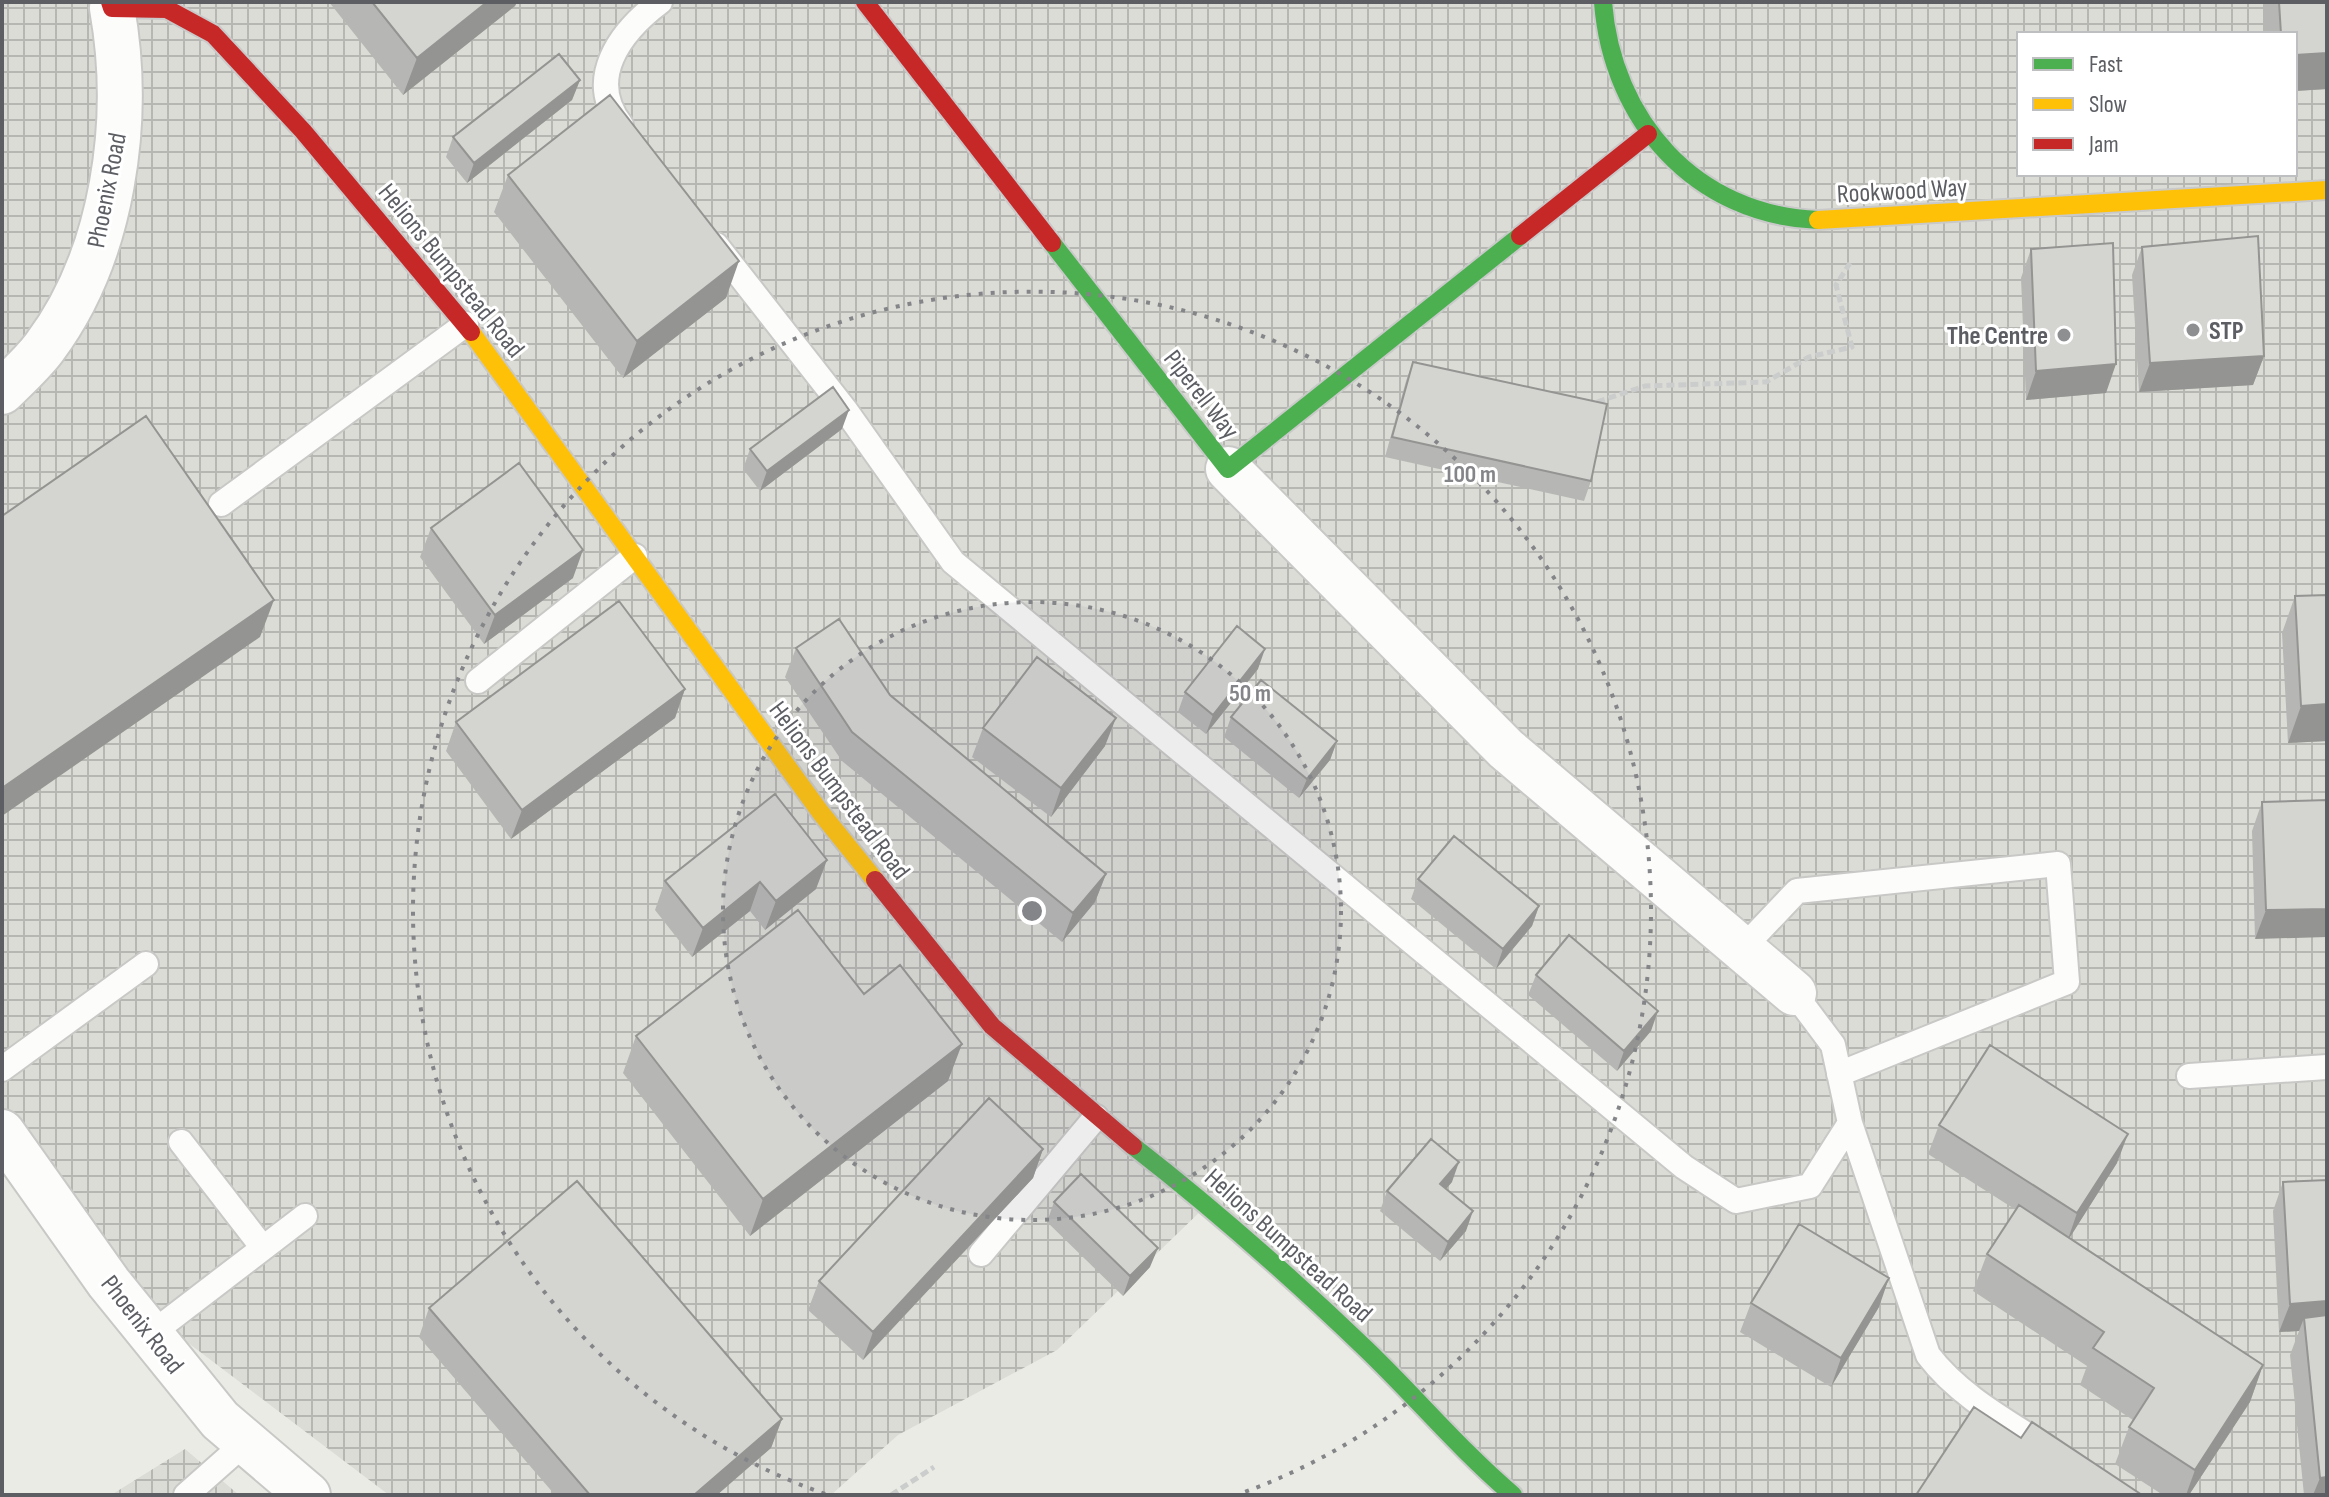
<svg xmlns="http://www.w3.org/2000/svg" width="2329" height="1497" font-family="'Sofia Sans Condensed',sans-serif">
<defs>
<pattern id="industrial-grid" width="8" height="8" patternUnits="userSpaceOnUse" patternTransform="scale(2)"><rect width="8" height="8" fill="#dcdcd7"/><path d="M0 4h8M4 0v8" fill="none" stroke="#b6b6b2"/></pattern>
</defs>
<rect width="100%" height="100%" fill="#ebebe6"/>
<path fill="url(#industrial-grid)" fill-rule="evenodd" d="M2,2H2327V1495H1513L1207,1205L1057,1350L898,1435L831,1495H389L109,1283L2,1150ZM2019,34H2295V174H2019Z
M185,1449L239,1495H111Z"/>
<g fill="none" stroke-linecap="round" stroke-linejoin="round">
<g stroke="#c8c8c6" stroke-width="28">
<path id="lane" d="M621,125C585,79 620,32 660,2
M716,245L846,411L953,562L1684,1167L1736,1201L1810,1186L1850,1123L1833,1045L1794,993
M221,504L466,324
M478,681L635,556
M1741,950L1797,891L2058,864L2067,982L1839,1074
M2,1069L146,964
M2189,1076L2327,1067
M1850,1123L1928,1355C1960,1397 2008,1422 2051,1450
M181,1142L263,1248
M981,1254L1096,1117
M151,1334L305,1216
M186,1495L246,1442"/>
</g>
<g stroke="#c8c8c6" stroke-width="48">
<path id="street" d="M2,392C16,378 32,364 44,348C114,255 132,119 112,8
M1228,469L1506,749L1794,993
M2,1132L109,1283L220,1420L308,1495"/>
</g>
<g stroke="#c9c9c9" stroke-width="22">
<path id="fast" d="M1603,2C1612,120 1695,215 1818,220
M1052,243L1228,469L1520,236
M1133,1146C1214,1209 1292,1278 1366,1349C1416,1397 1460,1450 1513,1495"/>
</g>
<g stroke="#c9c9c9" stroke-width="22">
<path id="slow" d="M1818,220L2327,190
M471,332L821,813L875,880"/>
</g>
<g stroke="#c9c9c9" stroke-width="22">
<path id="jam" d="M110,2L112,8L167,9L213,34L303,131L471,332
M865,2L1052,243
M1520,236L1648,134
M875,880L992,1026L1133,1146"/>
</g>
<path stroke="#cacdcc" stroke-width="5" stroke-dasharray="8 4" stroke-linecap="butt" d="M1597,402L1645,386L1766,382L1809,357L1852,347L1836,285L1850,263
M891,1495L934,1467"/>
<use href="#lane" stroke="#fcfcfb" stroke-width="24"/>
<use href="#street" stroke="#fcfcfb" stroke-width="44"/>
<use href="#fast" stroke="#4caf50" stroke-width="18"/>
<use href="#slow" stroke="#ffc107" stroke-width="18"/>
<use href="#jam" stroke="#c62828" stroke-width="18"/>
</g>
<path fill="#b6b6b4" d="M329,2H517L515,6L403,95Z
M2263,2H2327V89L2295,91V34H2265Z
M580,80L572,100L467,183L446,157L453,137Z
M508,175L726,298L623,378L494,212Z
M2142,247L2264,356L2253,385L2139,392L2132,275Z
M2031,249L2106,393L2026,400L2021,278Z
M1413,362L1591,481L1584,501L1385,457L1406,381Z
M842,429L760,491L743,469L750,449Z
M431,528L573,578L484,644L420,557Z
M2295,596L2327,741L2288,743L2282,633Z
M796,648L890,695L1106,874L1095,902L1062,942L842,761L785,677Z
M1258,669L1206,734L1178,712L1185,692Z
M685,689L675,718L511,839L446,751L456,722Z
M1231,717L1337,741L1330,760L1299,798L1224,737Z
M983,728L1105,746L1051,817L972,757Z
M775,794L816,889L765,930L750,911L692,957L655,910L665,881Z
M2327,800L2255,939L2252,831L2262,802Z
M1418,879L1539,906L1532,926L1496,969L1411,899Z
M1536,975L1651,1031L1617,1071L1528,995Z
M864,994L948,1081L750,1236L623,1073L636,1036Z
M1939,1125L2117,1163L2069,1238L2263,1365L2250,1402L2189,1495H2163L2115,1464L2129,1427L2133,1420L2080,1385L2087,1366L1973,1291L1987,1254L2016,1210L1928,1154Z
M1043,1149L1033,1178L863,1360L808,1310L819,1281Z
M2327,1180V1495H2304L2290,1355L2299,1331L2279,1332L2273,1211L2283,1182Z
M1452,1182L1446,1189L1466,1231L1440,1261L1380,1211L1387,1191Z
M1054,1202L1150,1267L1123,1296L1047,1222Z
M1751,1303L1879,1307L1831,1387L1740,1332Z
M429,1308L782,1419L771,1448L717,1495H555L419,1337Z"/>
<path fill="#949492" d="M487,2H517L515,6L403,95L417,58Z
M2327,53V89L2295,91V55Z
M580,80L572,100L467,183L474,163Z
M739,261L726,298L623,378L637,341Z
M2264,356L2253,385L2139,392L2150,363Z
M2116,364L2106,393L2026,400L2036,371Z
M849,410L842,429L760,491L767,471Z
M583,550L573,578L484,644L495,615Z
M274,600L260,637L2,816V788Z
M1265,649L1258,669L1206,734L1213,715Z
M685,689L675,718L511,839L522,810Z
M2327,704V741L2288,743L2301,706Z
M1116,718L1105,746L1051,817L1061,788Z
M1337,741L1330,760L1299,798L1307,779Z
M827,860L816,889L765,930L776,901Z
M1106,874L1095,902L1062,942L1073,913Z
M760,882L750,911L692,957L703,928Z
M1539,906L1532,926L1496,969L1503,949Z
M2327,909V937L2255,939L2266,910Z
M1658,1011L1651,1031L1617,1071L1624,1051Z
M962,1044L948,1081L750,1236L763,1199Z
M2128,1134L2117,1163L2067,1242L2077,1213Z
M1043,1149L1033,1178L863,1360L873,1332Z
M1459,1162L1452,1182L1433,1204L1440,1184Z
M1473,1211L1466,1231L1440,1261L1448,1242Z
M1158,1248L1150,1267L1123,1296L1130,1276Z
M1889,1278L1879,1307L1831,1387L1841,1358Z
M2327,1301V1330L2304,1318L2299,1331L2279,1332L2290,1304Z
M2263,1365L2250,1402L2189,1495H2186L2195,1470Z
M782,1419L771,1448L717,1495H694Z
M2327,1477V1495H2313L2320,1478Z"/>
<path fill="#d4d4d1" stroke="#949492" stroke-width="2" d="M372,2H487L417,58Z
M2279,2H2327V53L2295,55V34H2281Z
M559,54L580,80L474,163L453,137Z
M610,95L739,261L637,341L508,175Z
M2258,236L2264,356L2150,363L2142,247Z
M2113,243L2116,364L2036,371L2031,249Z
M1413,362L1607,404L1591,481L1392,437Z
M833,387L849,410L767,471L750,449Z
M146,416L274,600L2,788V516Z
M519,463L583,550L495,615L431,528Z
M2327,595V704L2301,706L2295,596Z
M619,601L685,689L522,810L456,722Z
M839,619L890,695L1106,874L1073,913L852,732L796,648Z
M1237,626L1265,649L1213,715L1185,692Z
M1037,657L1116,718L1061,788L983,728Z
M1261,680L1337,741L1307,779L1231,717Z
M775,794L827,860L776,901L760,882L703,928L665,881Z
M2327,800V909L2266,910L2262,802Z
M1454,836L1539,906L1503,949L1418,879Z
M798,910L864,994L900,965L962,1044L763,1199L636,1036Z
M1569,935L1658,1011L1624,1051L1536,975Z
M1990,1045L2128,1134L2077,1213L1939,1125Z
M989,1098L1043,1149L873,1332L819,1281Z
M1431,1139L1459,1162L1440,1184L1473,1211L1448,1242L1387,1191Z
M1081,1174L1158,1248L1130,1276L1054,1202Z
M2327,1180V1301L2290,1304L2283,1182Z
M577,1181L782,1419L694,1495H590L429,1308Z
M2019,1205L2263,1365L2195,1470L2129,1427L2154,1388L2093,1348L2104,1332L1987,1254Z
M1799,1224L1889,1278L1841,1358L1751,1303Z
M2327,1315V1477L2320,1478L2304,1318Z
M1974,1407L2021,1438L2032,1422L2142,1495H1916Z"/>
<circle cx="1032" cy="911" r="309" fill="#848588" fill-opacity=".12"/>
<g fill="none" stroke="#848588" stroke-width="4" stroke-dasharray="4 8">
<circle cx="1032" cy="911" r="309"/>
<path d="M825 1494A619 619 0 1 1 1239 1494"/>
</g>
<g fill="#8e8f91" stroke="#fff" stroke-width="3">
<circle cx="2193" cy="330" r="8"/>
<circle cx="2064" cy="335" r="8"/>
</g>
<g text-anchor="middle" stroke-width="6" stroke-linejoin="round" paint-order="stroke">
<g font-size="26" fill="#5c5e63" stroke="#fff">
<text transform="translate(106 190) rotate(-79)" y="9">Phoenix Road</text>
<text transform="translate(1902 190) rotate(-3)" y="9">Rookwood Way</text>
<text transform="translate(452 270) rotate(51)" y="9">Helions Bumpstead Road</text>
<text transform="translate(1202 394) rotate(52)" y="9">Piperell Way</text>
<text transform="translate(840 790) rotate(53)" y="9">Helions Bumpstead Road</text>
<text transform="translate(1289 1245) rotate(42)" y="9">Helions Bumpstead Road</text>
<text transform="translate(143 1324) rotate(52)" y="9">Phoenix Road</text>
</g>
<g font-size="26" font-weight="bold" fill="#5c5e63" stroke="#fff" text-anchor="start">
<text x="2209" y="339">STP</text>
<text x="2048" y="344" text-anchor="end">The Centre</text>
</g>
</g>
<circle cx="1032" cy="911" r="12" fill="#848588" stroke="#fff" stroke-width="4"/>
<g font-size="24" text-anchor="middle" font-weight="bold" fill="#848588" stroke="#fff" stroke-width="6" stroke-linejoin="round" paint-order="stroke">
<text x="1470" y="482">100 m</text>
<text x="1250" y="701">50 m</text>
</g>
<rect width="2329" height="1497" fill="none" stroke="#5c5e63" stroke-width="8"/>
<rect x="2017" y="32" width="280" height="144" fill="#ffffff" stroke="#bebfc1" stroke-width="2"/>
<rect x="2033" y="58" width="40" height="12" fill="#4caf50" stroke="#bebfc1" stroke-width="2"/>
<text x="2089" y="72" font-size="24" fill="#5c5e63">Fast</text>
<rect x="2033" y="98" width="40" height="12" fill="#ffc107" stroke="#bebfc1" stroke-width="2"/>
<text x="2089" y="112" font-size="24" fill="#5c5e63">Slow</text>
<rect x="2033" y="138" width="40" height="12" fill="#c62828" stroke="#bebfc1" stroke-width="2"/>
<text x="2089" y="152" font-size="24" fill="#5c5e63">Jam</text>
</svg>
